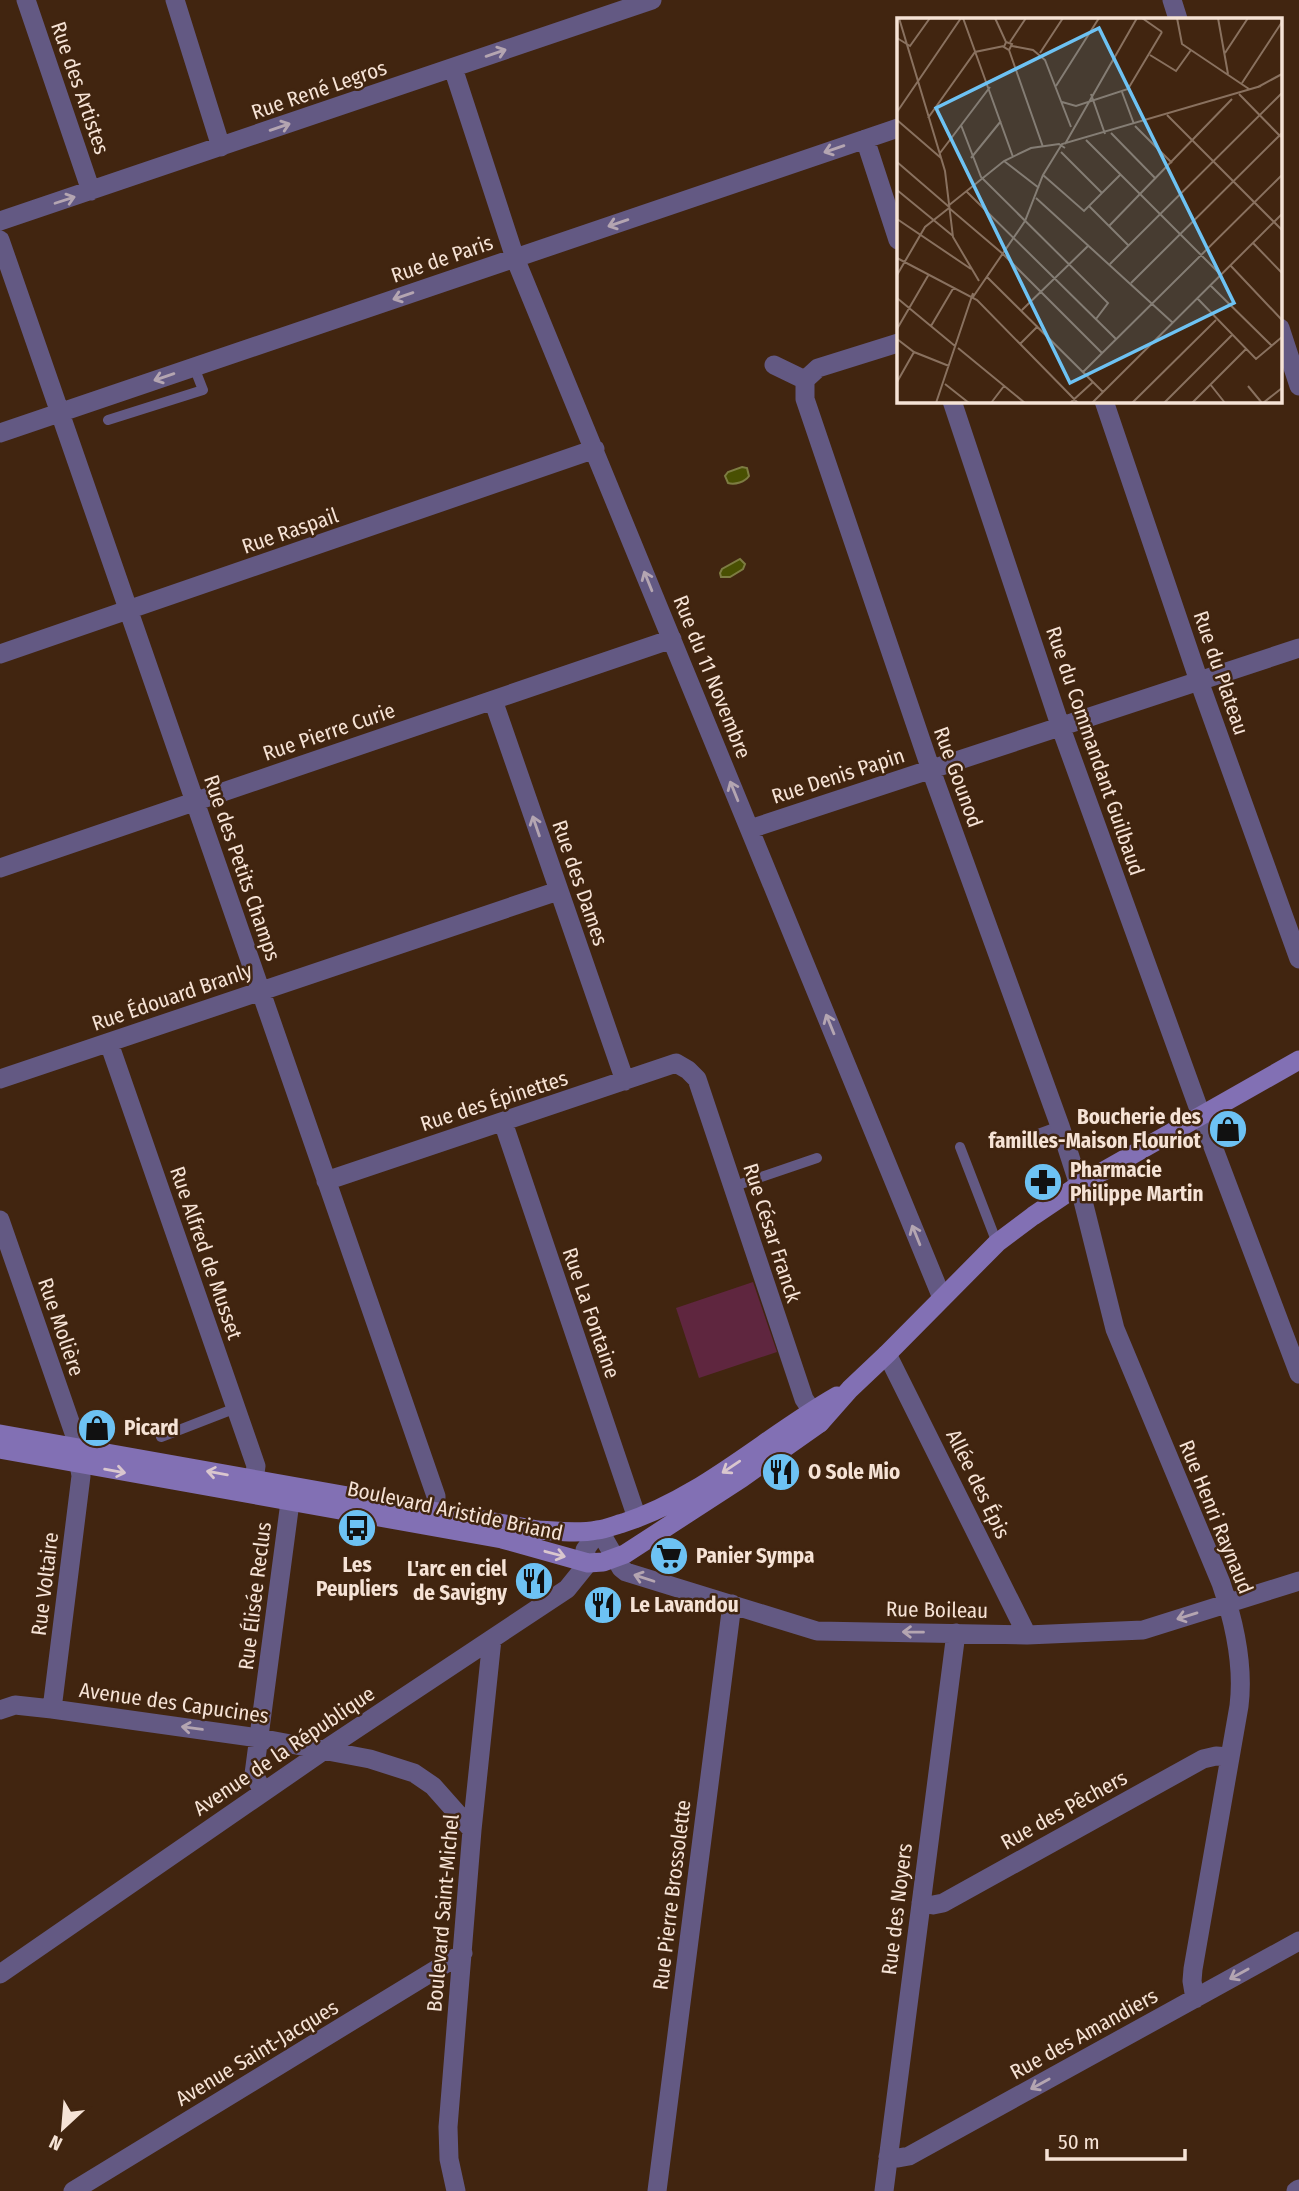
<svg xmlns="http://www.w3.org/2000/svg" width="1299" height="2191" font-family="'Fira Sans Condensed',sans-serif">
<rect width="100%" height="100%" fill="#412510"/>
<path fill="#5f263f" d="M753,1282L777,1352L699,1378L676,1308Z"/>
<path fill="#495002" stroke="#7d7c42" stroke-width="2" d="M742,467L747,468L749,476C745,482 735,485 728,483L725,476L728,472Z
M740,559L745,564L743,569L730,577H721L720,573L722,569Z"/>
<g fill="none" stroke-linecap="round" stroke-linejoin="round">
<path stroke="#635983" stroke-width="10" d="M108,420L203,390L194,367
M1008,1145L1060,1126
M960,1147L997,1243
M732,1187L817,1158
M161,1437L236,1408"/>
<path stroke="#635983" stroke-width="19" d="M26,0L91,191
M175,0L221,147
M1172,0L1178,19
M453,68L515,258L942,1298
M865,139L898,240
M0,221L652,0
M0,240L436,1496V1511
M1280,328L1299,386
M898,343L818,368L805,380V399L931,770L1060,1126L1079,1185L1115,1329L1221,1583C1234,1621 1244,1666 1239,1706L1193,1969L1192,1981L1195,1999
M774,365L805,380
M952,401L1061,728L1201,1115L1299,1374
M1104,401L1199,681L1299,959
M0,433L898,128
M0,654L595,449
M493,700L625,1081
M750,829L1299,648
M0,868L672,639
M109,1043L256,1466L254,1480
M0,1079L558,891
M503,1122L637,1518
M326,1181L676,1063L688,1070L697,1079L804,1399L820,1423
M0,1220L75,1436L77,1449
M887,1354L1027,1635
M52,1709L81,1476L79,1464
M0,1710L15,1705L52,1709L259,1738L370,1759L414,1773L433,1786L472,1830
M263,1792L254,1774L292,1487
M921,1903L933,1905L943,1903L1203,1759L1216,1756L1229,1757
M0,1974L326,1749L567,1589L588,1563L585,1550L599,1530L621,1568L626,1572L817,1631L1027,1635L1143,1630L1299,1581
M888,2157L898,2158L909,2156L1299,1941
M73,2191L463,1953
M456,2191L449,2159L448,2127L472,1830L492,1639
M657,2191L732,1604
M884,2191L956,1633
M1296,2191L1299,2189"/>
<path stroke="#8270b4" stroke-width="19" d="M0,1434L538,1530C557,1531 578,1534 597,1530C606,1529 615,1525 623,1523C703,1497 765,1437 837,1396
M0,1449L502,1539L588,1563L603,1562L625,1554L742,1478L820,1423L850,1389L887,1354L997,1243L1033,1216L1079,1185L1299,1060"/>
</g>
<defs><path id="oneway-shaft" d="M-6 0H5M1.5-3L5.5 0L1.5 3" fill="none" stroke-width="1.6" stroke-linecap="round" stroke-linejoin="round" transform="scale(1.75)"/></defs>
<g stroke="#b4a5b1">
<use href="#oneway-shaft" transform="translate(496 53) rotate(-19)"/>
<use href="#oneway-shaft" transform="translate(280 127) rotate(-19)"/>
<use href="#oneway-shaft" transform="translate(834 149) rotate(161)"/>
<use href="#oneway-shaft" transform="translate(65 200) rotate(-18)"/>
<use href="#oneway-shaft" transform="translate(618 223) rotate(161)"/>
<use href="#oneway-shaft" transform="translate(403 296) rotate(161)"/>
<use href="#oneway-shaft" transform="translate(164 377) rotate(161)"/>
<use href="#oneway-shaft" transform="translate(648 581) rotate(-112)"/>
<use href="#oneway-shaft" transform="translate(734 791) rotate(-112)"/>
<use href="#oneway-shaft" transform="translate(536 826) rotate(-109)"/>
<use href="#oneway-shaft" transform="translate(830 1024) rotate(-112)"/>
<use href="#oneway-shaft" transform="translate(916 1235) rotate(-112)"/>
<use href="#oneway-shaft" transform="translate(644 1578) rotate(-162)"/>
<use href="#oneway-shaft" transform="translate(1187 1616) rotate(163)"/>
<use href="#oneway-shaft" transform="translate(913 1632) rotate(-179)"/>
<use href="#oneway-shaft" transform="translate(192 1728) rotate(-172)"/>
<use href="#oneway-shaft" transform="translate(1239 1974) rotate(151)"/>
<use href="#oneway-shaft" transform="translate(1040 2084) rotate(151)"/>
</g>
<g stroke="#d9c6ce">
<use href="#oneway-shaft" transform="translate(731 1467) rotate(146)"/>
<use href="#oneway-shaft" transform="translate(115 1471) rotate(10)"/>
<use href="#oneway-shaft" transform="translate(217 1473) rotate(-170)"/>
<use href="#oneway-shaft" transform="translate(555 1554) rotate(15)"/>
</g>
<defs>
<g id="shop-disc" transform="scale(2.0125)"><circle r="9.5" fill="#6dc2f3" stroke="#412510"/><path d="M-5-2.5h2.3a2.7 3.5 0 0 1 5.4 0H5L5.5 6h-11ZM-1.5-2.5h3a1.5 2.3 0 0 0-3 0Z" fill="#111"/></g>
<g id="pharmacy-disc" transform="scale(2.0125)"><circle r="9.5" fill="#6dc2f3" stroke="#412510"/><path d="M-2-6h4v4h4v4h-4v4h-4v-4h-4v-4h4Z" fill="#111"/></g>
<g id="restaurant-disc" transform="scale(2.0125)"><circle r="9.5" fill="#6dc2f3" stroke="#412510"/><path d="M-5-6h1v4h1v-4h1v4h1v-4h1v5L-1.5 .5V6h-2V.5L-5-1ZM5-6V6H3V1.5H1.5Q1.5-4 5-6Z" fill="#111"/></g>
<g id="bus-disc" transform="scale(2.0125)"><circle r="9.5" fill="#6dc2f3" stroke="#412510"/><path d="M-5-6H5V4H4V6H2V4H-2V6H-4V4H-5ZM-3.5-4V0h7V-4ZM-3.5 1.2v1.5H-2V1.2ZM2 1.2v1.5H3.5V1.2Z" fill="#111"/></g>
<g id="supermarket-disc" transform="scale(2.0125)"><circle r="9.5" fill="#6dc2f3" stroke="#412510"/><path d="M-6-5.5h2.5l.6 2H6L4.5 2H-2.5L-4.4-4H-6ZM-1.5 3.2a1.3 1.3 0 1 0 .1 0ZM3 3.2a1.3 1.3 0 1 0 .1 0Z" fill="#111"/></g>
</defs>
<g fill-rule="evenodd">
<use href="#shop-disc" x="1228" y="1129"/>
<use href="#pharmacy-disc" x="1043" y="1182"/>
<use href="#shop-disc" x="97" y="1428"/>
<use href="#restaurant-disc" x="781" y="1472"/>
<use href="#bus-disc" x="357" y="1528"/>
<use href="#supermarket-disc" x="669" y="1556"/>
<use href="#restaurant-disc" x="534" y="1581"/>
<use href="#restaurant-disc" x="603" y="1605"/>
</g>
<g text-anchor="middle" stroke-width="5" stroke-linejoin="round" paint-order="stroke">
<g font-size="21" fill="#f6e3d6" stroke="#412510">
<text transform="translate(80 88) rotate(71)" y="7">Rue des Artistes</text>
<text transform="translate(319 90) rotate(-19)" y="7">Rue René Legros</text>
<text transform="translate(442 259) rotate(-19)" y="7">Rue de Paris</text>
<text transform="translate(290 531) rotate(-19)" y="7">Rue Raspail</text>
<text transform="translate(1221 673) rotate(71)" y="7">Rue du Plateau</text>
<text transform="translate(712 677) rotate(68)" y="7">Rue du 11 Novembre</text>
<text transform="translate(329 732) rotate(-19)" y="7">Rue Pierre Curie</text>
<text transform="translate(1095 751) rotate(71)" y="7">Rue du Commandant Guilbaud</text>
<text transform="translate(838 776) rotate(-18)" y="7">Rue Denis Papin</text>
<text transform="translate(958 777) rotate(70)" y="7">Rue Gounod</text>
<text transform="translate(242 868) rotate(71)" y="7">Rue des Petits Champs</text>
<text transform="translate(580 883) rotate(71)" y="7">Rue des Dames</text>
<text transform="translate(172 997) rotate(-19)" y="7">Rue Édouard Branly</text>
<text transform="translate(494 1101) rotate(-18)" y="7">Rue des Épinettes</text>
<text transform="translate(772 1233) rotate(72)" y="7">Rue César Franck</text>
<text transform="translate(206 1253) rotate(71)" y="7">Rue Alfred de Musset</text>
<text transform="translate(591 1313) rotate(71)" y="7">Rue La Fontaine</text>
<text transform="translate(61 1327) rotate(71)" y="7">Rue Molière</text>
<text transform="translate(978 1484) rotate(64)" y="7">Allée des Épis</text>
<text transform="translate(455 1511) rotate(12)" y="7">Boulevard Aristide Briand</text>
<text transform="translate(1216 1517) rotate(68)" y="7">Rue Henri Raynaud</text>
<text transform="translate(45 1584) rotate(-83)" y="7">Rue Voltaire</text>
<text transform="translate(255 1596) rotate(-83)" y="7">Rue Élisée Reclus</text>
<text transform="translate(937 1610) rotate(1)" y="7">Rue Boileau</text>
<text transform="translate(174 1703) rotate(8)" y="7">Avenue des Capucines</text>
<text transform="translate(284 1751) rotate(-34)" y="7">Avenue de la République</text>
<text transform="translate(1064 1810) rotate(-29)" y="7">Rue des Pêchers</text>
<text transform="translate(672 1895) rotate(-83)" y="7">Rue Pierre Brossolette</text>
<text transform="translate(897 1909) rotate(-83)" y="7">Rue des Noyers</text>
<text transform="translate(443 1913) rotate(-85)" y="7">Boulevard Saint-Michel</text>
<text transform="translate(1084 2034) rotate(-29)" y="7">Rue des Amandiers</text>
<text transform="translate(257 2053) rotate(-31)" y="7">Avenue Saint-Jacques</text>
</g>
<g font-size="21" font-weight="bold" fill="#f6e3d6" stroke="#412510" text-anchor="start">
<text x="1201" y="1124" text-anchor="end">Boucherie des<tspan x="1201" dy="24">familles-Maison Flouriot</tspan></text>
<text x="1070" y="1177">Pharmacie<tspan x="1070" dy="24">Philippe Martin</tspan></text>
<text x="124" y="1435">Picard</text>
<text x="808" y="1479">O Sole Mio</text>
<text x="696" y="1563">Panier Sympa</text>
<text x="357" y="1572" text-anchor="middle">Les<tspan x="357" dy="24">Peupliers</tspan></text>
<text x="507" y="1576" text-anchor="end">L'arc en ciel<tspan x="507" dy="24">de Savigny</tspan></text>
<text x="630" y="1612">Le Lavandou</text>
</g>
</g>
<g transform="translate(897 18)">
<rect width="385" height="385" fill="#412510"/>
<path fill="none" stroke="#89715f" stroke-width="2" d="M2,0L48,153L56,219L82,263M66,0L116,139M98,0L109,24L107,29L112,32L115,26L109,24M245,0L265,14M280,0L285,26L352,71M321,0L331,56M0,20L13,28L33,0M113,24L129,0M115,28L136,32L148,42L174,109M112,32L146,129M143,35L166,0M328,35L351,0M253,37L279,53L294,32M345,65L385,4M159,68L202,0M361,69L385,56M225,74L237,106M194,76L208,116M342,76L384,119M165,84L179,88L231,71L265,14M0,94L64,0M270,97L385,212M31,100L78,34L107,28M0,102L44,140M64,107L84,159L211,285L199,301M238,108L275,145M214,115L259,161M189,122L324,257M168,126L240,0M164,134L205,175M43,135L93,69M74,140L104,103M107,143L142,170M0,144L51,188L107,143L134,130L162,126L168,130M146,157L187,193L223,157M0,172L56,218M69,173L219,321M139,180L276,305M192,188L232,228M0,201L74,251M212,208L335,81M356,225L385,255M0,240L80,282L181,385M213,246L385,75M333,247L385,302M0,257L28,209L52,190L106,236L205,335M90,259L206,374M234,265L385,115M313,267L375,328M76,279L128,203L146,157L165,126L364,68M0,280L58,328M300,280L359,341L385,319M125,292L192,227M34,308L57,269M0,311L32,256M0,321L17,334L52,348M123,326L141,308M61,330L128,385M186,354L385,157M0,364L17,334M48,366L72,385M313,366L328,385M351,368L365,385M39,385L76,275M94,385L107,368M173,385L196,364M195,385L385,196M235,385L319,302M267,385L335,317M295,385L349,331M366,385L385,370"/>
<path fill="#6dc2f3" fill-opacity="0.15" stroke="#6dc2f3" stroke-width="3.5" d="M202,10L337,285L173,365L39,90Z"/>
<rect width="385" height="385" fill="none" stroke="#f6e3d6" stroke-width="3.5"/>
</g>
<g transform="translate(63 2128) rotate(206)" stroke="#412510" stroke-width="5" paint-order="stroke">
<path d="M0-5L12 26L0 18L-12 26Z" fill="#f6e3d6"/>
<text y="-10" font-size="19" font-weight="bold" text-anchor="middle" fill="#f6e3d6">N</text>
</g>
<path d="M1047 2149v10h138v-10" fill="none" stroke="#f6e3d6" stroke-width="3.5"/>
<text x="1058" y="2149" font-size="21" fill="#f6e3d6" stroke="#412510" stroke-width="5" paint-order="stroke">50 m</text>
</svg>
